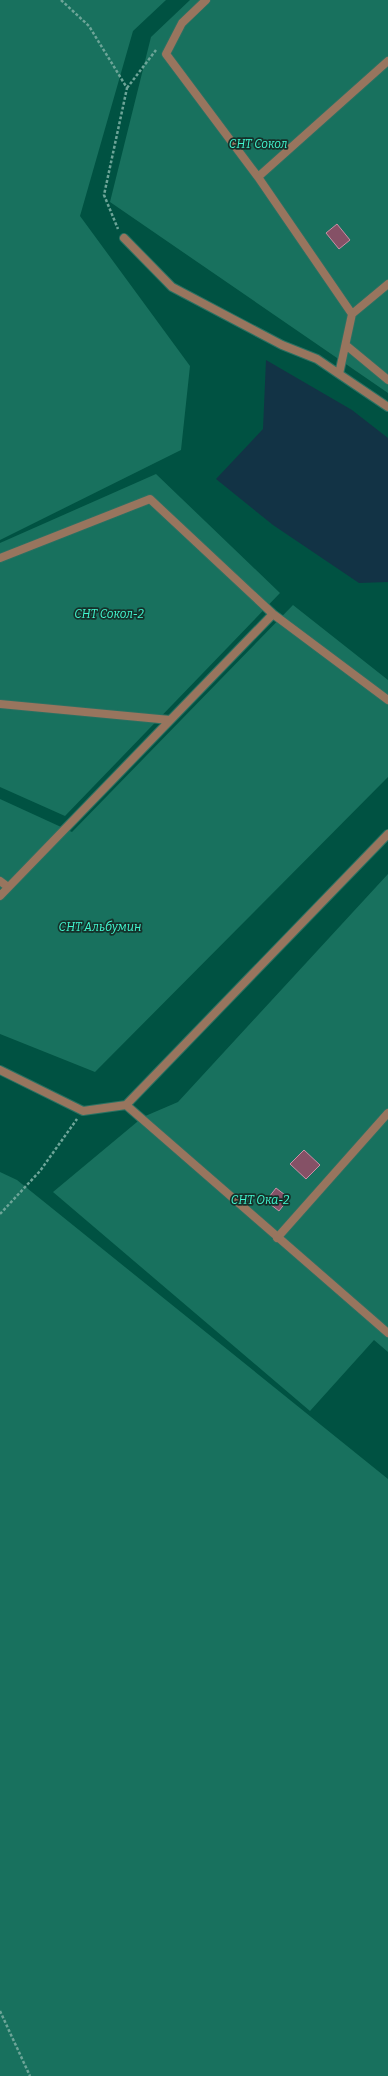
<svg xmlns="http://www.w3.org/2000/svg" width="388" height="2076" font-family="Bitter,serif">
<rect width="100%" height="100%" fill="#005242"/>
<path fill="#18715e" d="M0,0H166L133,31L80,216L190,366L181,450L0,540Z
M190,0H388V393L110,202L151,37Z
M156,474L280,593L65,816L0,787V543Z
M293,605L388,680V777L95,1072L0,1034V799L72,832Z
M388,874V1352L374,1340L310,1411L53,1192L143,1117L178,1102Z
M0,1172L17,1180L388,1479V2076H0Z"/>
<path fill="#123345" d="M266,360L352,410L388,438V582L359,583L273,525L216,479L263,429Z"/>
<path fill="#855166" stroke="#c990a6" d="M337,224L350,240L339,249L326,233Z
M304,1150L320,1165L306,1179L290,1164Z
M276,1188L289,1198L279,1211L266,1201Z"/>
<g fill="none" stroke-linecap="round" stroke-linejoin="round">
<g stroke="#297162" stroke-width="10">
<path id="lane" d="M206,0L182,23L166,54L258,177L352,314
M258,177L388,61
M124,238L172,287L282,345L317,359L339,374
M388,284L352,314L339,374L388,407
M347,346L388,380
M0,558L150,499L273,614L388,700
M0,704L170,720
M0,881L8,887
M0,896L273,614
M0,1070L83,1111L126,1105L388,834
M126,1105L388,1333
M277,1238L388,1113"/>
</g>
<path stroke="#6da598" stroke-width="2.5" stroke-dasharray="3 2" stroke-linecap="butt" d="M61,0L89,26L127,88L104,195L118,229
M127,88L156,50
M0,1214L40,1171L77,1119
M0,2011L30,2076"/>
<use href="#lane" stroke="#98755e" stroke-width="8"/>
</g>
<g text-anchor="middle" stroke-width="3.5" stroke-linejoin="round" paint-order="stroke">
<g font-size="12" font-style="italic" fill="#42f8d0" stroke="#15312a">
<text x="258" y="148">СНТ Сокол</text>
<text x="109" y="618">СНТ Сокол-2</text>
<text x="100" y="931">СНТ Альбумин</text>
<text x="260" y="1204">СНТ Ока-2</text>
</g>
</g>
</svg>
